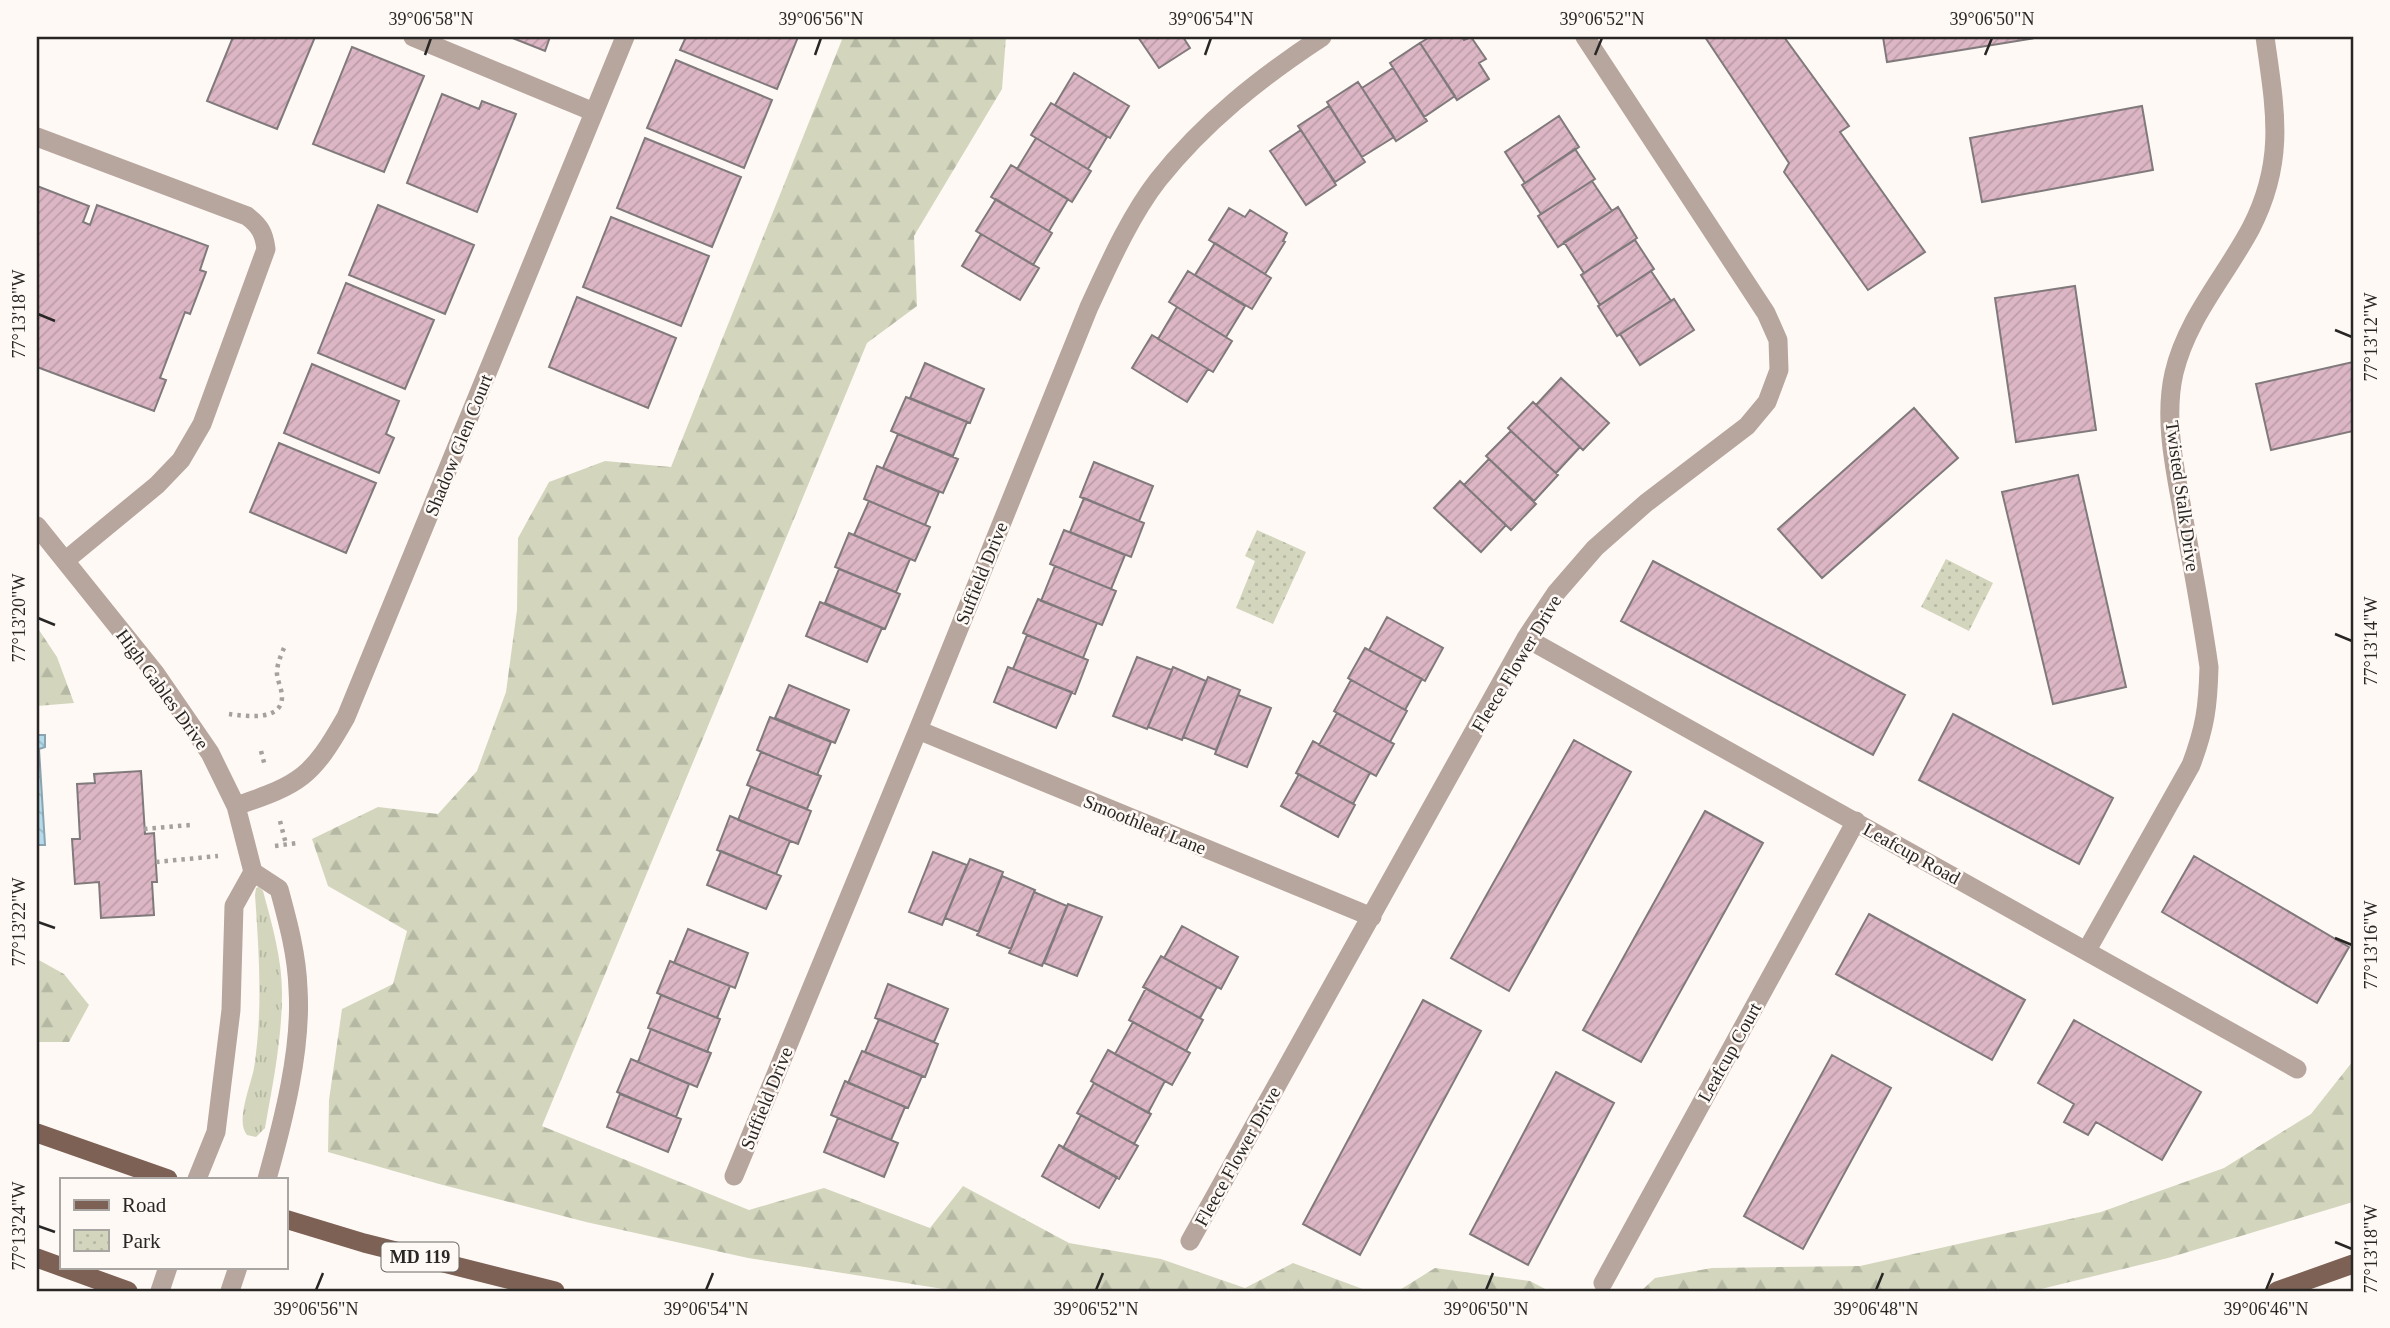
<svg xmlns="http://www.w3.org/2000/svg" width="2390" height="1328" font-family="'Times New Roman',serif">
<defs>
<pattern id="grass-tufts" width="24" height="20" patternUnits="userSpaceOnUse" patternTransform="scale(1.75)"><rect width="24" height="20" fill="#d3d6bd"/><path d="M3 7l-1-3M5 7V3M7 7l1-3M15 17l-1-3M17 17v-4M19 17l1-3" fill="none" stroke="#b5b8a2"/></pattern>
<pattern id="forest-firs" width="22" height="20" patternUnits="userSpaceOnUse" patternTransform="scale(1.75)"><rect width="22" height="20" fill="#d3d6bd"/><path d="M5 1l3.5 6h-7zM16 11l3.5 6h-7z" fill="#b5b8a2"/></pattern>
<pattern id="park-dots" width="8" height="8" patternUnits="userSpaceOnUse" patternTransform="scale(1.75)"><rect width="8" height="8" fill="#d3d6bd"/><path d="M2 2h.1M6 6h.1" fill="none" stroke="#b5b8a2" stroke-width="1.8" stroke-linecap="round"/></pattern>
<pattern id="water-waves" width="16" height="10" patternUnits="userSpaceOnUse" patternTransform="scale(1.75)"><rect width="16" height="10" fill="#b4dbec"/><path d="M0 5q4-4 8 0t8 0" fill="none" stroke="#9bbcca"/></pattern>
<pattern id="building-hatch" width="6" height="6" patternUnits="userSpaceOnUse" patternTransform="scale(1.75)"><rect width="6" height="6" fill="#dcb6c4"/><path d="M-1 1l2-2M0 6l6-6M5 7l2-2" fill="none" stroke="#bd9ca8"/></pattern>
</defs>
<rect width="100%" height="100%" fill="#fff9f5"/>
<path fill="url(#grass-tufts)" d="M259,887L263,891C272,924 282,959 282,993C282,1039 273,1083 265,1128L256,1137L247,1135C235,1122 251,1085 254,1068C263,1011 259,952 255,895L256,888Z"/>
<path fill="url(#forest-firs)" d="M843,37H1006L1002,89L914,236L917,306L867,343L542,1126L749,1210L824,1188L930,1228L963,1186L1069,1243L1161,1259L1245,1288L1293,1263L1368,1291H956L748,1258L586,1222L439,1184L328,1152L329,1100L342,1009L393,984L407,931L328,886L312,839L378,807L438,814L477,771L506,692L517,610L518,538L549,482L605,461L671,467Z
M37,627L57,657L74,703L37,706Z
M37,959L64,974L89,1005L69,1042H37Z
M2353,1061V1202L2168,1258L2033,1291H1641L1655,1278L1712,1268L1860,1266L2101,1212L2224,1168L2311,1114Z
M1435,1268L1530,1281L1549,1291H1398Z"/>
<path fill="url(#park-dots)" d="M1257,530L1306,552L1273,624L1236,608L1255,561L1245,556Z
M1946,559L1993,583L1969,631L1921,607Z"/>
<path fill="url(#water-waves)" stroke="#8aa5b0" stroke-width="2" d="M37,735H45V747L39,749L45,845H37Z"/>
<path fill="url(#building-hatch)" stroke="#817a7d" stroke-width="2" d="M233,37H315L277,129L207,101Z
M510,37H550L545,51Z
M686,37H798L777,89L680,50Z
M1138,37H1183L1190,48L1159,68Z
M1430,37H1462L1464,40L1471,37L1486,59L1479,63L1489,79L1457,100L1420,43Z
M1705,37H1784L1849,126L1840,132L1925,252L1868,290L1784,172L1789,163Z
M1883,37H2035V38L1887,62Z
M1420,43L1455,96L1424,117L1390,63Z
M352,47L424,76L384,172L313,144Z
M676,60L772,100L744,168L647,128Z
M1393,68L1427,121L1396,141L1362,88Z
M1074,73L1129,106L1110,138L1055,105Z
M1358,82L1394,137L1362,157L1327,102Z
M442,94L479,109L482,101L516,114L477,212L407,183Z
M1051,103L1107,137L1088,169L1031,135Z
M1329,106L1365,162L1335,182L1298,126Z
M2142,106L2153,170L1982,202L1970,138Z
M1559,116L1579,147L1525,183L1505,152Z
M1301,130L1336,185L1306,205L1270,151Z
M645,138L741,177L712,247L617,208Z
M1036,138L1091,171L1072,202L1017,169Z
M1575,149L1595,179L1541,214L1522,185Z
M1011,165L1068,199L1049,231L991,197Z
M1592,181L1612,211L1558,247L1538,216Z
M37,186L89,206L83,222L90,225L97,205L208,246L200,270L206,272L190,314L185,312L160,378L166,380L154,411L37,367Z
M996,199L1052,233L1033,265L976,231Z
M378,205L474,245L445,314L349,275Z
M1618,207L1637,238L1584,273L1564,242Z
M1229,208L1245,217L1250,210L1287,233L1283,241L1285,242L1265,274L1209,240Z
M611,217L709,256L681,326L583,287Z
M981,234L1039,268L1020,300L962,266Z
M1635,240L1654,269L1600,305L1581,275Z
M1215,243L1271,278L1252,309L1195,275Z
M1188,271L1245,306L1226,337L1169,302Z
M1651,271L1671,301L1617,336L1598,306Z
M346,283L434,320L405,389L318,353Z
M2075,286L2096,430L2016,442L1995,298Z
M577,297L676,338L648,408L549,367Z
M1674,299L1694,330L1640,365L1620,334Z
M1177,307L1232,341L1213,372L1158,339Z
M1152,335L1208,369L1187,402L1132,368Z
M2353,362V431L2271,450L2256,384Z
M925,363L984,389L970,423L910,398Z
M312,364L399,401L386,434L394,438L379,473L284,433Z
M1561,378L1609,423L1583,450L1536,405Z
M906,397L967,422L953,456L891,431Z
M1533,402L1580,447L1556,473L1508,428Z
M1914,408L1958,458L1822,578L1778,529Z
M1511,431L1558,475L1534,501L1486,456Z
M898,434L958,459L943,493L883,468Z
M279,443L376,483L346,553L250,512Z
M1489,459L1536,504L1511,530L1464,485Z
M1094,462L1153,486L1139,521L1080,497Z
M877,466L939,492L925,525L864,499Z
M2078,475L2126,687L2053,704L2002,492Z
M1460,481L1506,525L1481,552L1434,508Z
M1084,498L1144,523L1131,557L1070,532Z
M869,501L930,527L915,561L854,535Z
M1064,530L1125,555L1111,589L1050,564Z
M849,533L910,559L896,592L835,567Z
M1653,561L1905,695L1873,755L1621,621Z
M1055,566L1116,591L1102,625L1041,601Z
M839,569L900,594L885,629L825,603Z
M1038,599L1097,623L1083,658L1023,633Z
M820,602L882,628L867,662L806,636Z
M1387,617L1443,648L1425,681L1369,650Z
M1027,635L1088,660L1075,694L1013,669Z
M1365,648L1422,679L1405,710L1348,678Z
M1137,657L1172,670L1147,729L1113,716Z
M1008,667L1072,692L1056,728L994,702Z
M1173,667L1206,681L1182,740L1148,727Z
M1208,677L1240,690L1216,750L1183,737Z
M1351,680L1407,711L1390,742L1334,711Z
M789,685L849,710L835,743L775,718Z
M1238,695L1271,708L1247,767L1215,754Z
M1337,713L1394,744L1376,776L1319,745Z
M1953,714L2113,798L2079,864L1919,780Z
M770,717L831,742L817,775L757,750Z
M1574,740L1631,772L1509,991L1451,958Z
M1313,741L1370,773L1353,804L1296,773Z
M761,752L821,776L807,809L747,785Z
M141,771L145,834L154,833L157,882H152L154,915L101,918L99,882L75,884L72,839H80L77,784L95,783L94,774Z
M1299,774L1355,805L1338,837L1281,806Z
M751,787L811,811L798,844L738,820Z
M1705,811L1763,843L1641,1062L1583,1030Z
M730,816L790,841L776,874L717,850Z
M721,851L781,876L766,909L707,885Z
M933,852L967,865L942,925L909,912Z
M2194,856L2349,947L2317,1003L2162,912Z
M970,859L1003,872L979,932L945,918Z
M1002,876L1035,890L1011,949L977,935Z
M1034,892L1067,906L1042,966L1009,953Z
M1068,904L1102,917L1077,976L1044,963Z
M1869,914L2025,1000L1992,1060L1836,974Z
M1182,926L1238,957L1221,989L1164,958Z
M688,929L748,953L735,988L674,963Z
M1161,956L1217,987L1200,1018L1143,987Z
M670,961L730,986L717,1018L657,993Z
M888,984L948,1009L934,1042L875,1018Z
M1146,988L1203,1020L1186,1051L1129,1020Z
M661,995L720,1019L707,1052L648,1028Z
M1423,1000L1481,1031L1360,1255L1303,1224Z
M879,1019L938,1044L925,1077L865,1052Z
M2074,1020L2201,1092L2162,1160L2096,1122L2088,1135L2064,1122L2074,1104L2038,1083Z
M1133,1022L1190,1053L1172,1085L1115,1054Z
M651,1029L711,1053L697,1087L638,1062Z
M1108,1050L1165,1081L1148,1113L1091,1081Z
M862,1051L922,1076L908,1108L848,1083Z
M1832,1055L1891,1088L1803,1249L1744,1216Z
M631,1059L689,1084L676,1117L617,1092Z
M1556,1072L1614,1103L1528,1265L1470,1234Z
M845,1081L905,1107L891,1140L831,1115Z
M1094,1083L1151,1114L1134,1144L1077,1113Z
M620,1094L681,1119L668,1152L607,1127Z
M1081,1115L1138,1146L1119,1179L1063,1148Z
M838,1118L898,1143L884,1177L824,1152Z
M1059,1145L1117,1177L1099,1208L1042,1176Z"/>
<g fill="none" stroke-linecap="round" stroke-linejoin="round">
<path stroke="#a6a19e" stroke-width="4.5" stroke-dasharray="3.5 5" stroke-linecap="butt" d="M229,714C244,716 282,722 282,697C282,688 276,679 277,670C278,662 281,655 284,648
M261,751L265,766
M280,821L286,844
M144,829L191,825
M275,846L297,843
M156,862L218,856"/>
<path stroke="#b6a69e" stroke-width="19" d="M37,137L247,216C260,226 264,233 266,249L202,424L181,460L157,485L66,560"/>
<path stroke="#b6a69e" stroke-width="19" d="M413,37L594,112
M37,526L155,673L210,753L236,806L253,872
M1526,638L2297,1069
M918,730L1372,917
M236,806C301,784 312,777 346,717L625,37
M2087,950L2191,765C2205,728 2208,707 2209,667C2202,618 2193,569 2184,520C2176,473 2163,421 2174,373C2187,318 2225,277 2251,228C2286,160 2275,109 2265,37
M734,1176L918,730L1089,307C1108,266 1130,216 1158,180C1204,122 1261,77 1322,37
M197,1179L216,1132L231,1010L234,906L253,872L279,889C288,922 297,955 298,989C302,1049 283,1122 267,1179
M1190,1241L1526,638L1556,593L1595,548L1646,503L1747,426L1767,402L1779,370L1778,340L1766,313L1585,37
M1603,1283L1856,821
M160,1291L168,1267
M230,1291L238,1267"/>
<path stroke="#7c6154" stroke-width="19" d="M37,1133L168,1179
M285,1219L364,1243L555,1291
M37,1258L128,1291
M2277,1291L2353,1264"/>
</g>
<path fill="none" stroke="#292725" stroke-width="2.5" d="M425,55L431,38M815,55L821,38M1205,55L1211,38M1595,55L1602,38M1985,55L1992,38M38,314L55,321M2335,330L2352,337M38,618L55,625M2335,634L2352,641M38,922L55,928M2335,938L2352,945M38,1226L55,1232M2335,1242L2352,1249M316,1290L323,1273M706,1290L713,1273M1096,1290L1103,1273M1486,1290L1493,1273M1876,1290L1883,1273M2266,1290L2273,1273"/>
<g text-anchor="middle" stroke-width="5" stroke-linejoin="round" paint-order="stroke">
<rect fill="#fff9f5" stroke="#696663" stroke-width="2" x="381.5" y="1242.5" width="77" height="29" rx="5"/>
<g font-size="18" font-weight="bold" fill="#292725">
<text x="420" y="1263">MD 119</text>
</g>
<g font-size="19" fill="#292725" stroke="#fff9f5">
<text transform="translate(458 445) rotate(-68)" y="7">Shadow Glen Court</text>
<text transform="translate(2183 496) rotate(82)" y="7">Twisted Stalk Drive</text>
<text transform="translate(981 573) rotate(-68)" y="7">Suffield Drive</text>
<text transform="translate(1516 663) rotate(-59)" y="7">Fleece Flower Drive</text>
<text transform="translate(163 689) rotate(54)" y="7">High Gables Drive</text>
<text transform="translate(1145 824) rotate(22)" y="7">Smoothleaf Lane</text>
<text transform="translate(1912 853) rotate(29)" y="7">Leafcup Road</text>
<text transform="translate(1729 1052) rotate(-61)" y="7">Leafcup Court</text>
<text transform="translate(766 1098) rotate(-68)" y="7">Suffield Drive</text>
<text transform="translate(1237 1156) rotate(-61)" y="7">Fleece Flower Drive</text>
</g>
</g>
<rect width="2390" height="1328" fill="none" stroke="#fff9f5" stroke-width="77"/>
<rect x="60" y="1178" width="228" height="91" fill="#fff9f5" stroke="#a9a5a2" stroke-width="2"/>
<rect x="74" y="1200" width="35" height="10" fill="#7c6154" stroke="#a9a5a2" stroke-width="2"/>
<text x="122" y="1212" font-size="21" fill="#292725">Road</text>
<rect x="74" y="1230" width="35" height="21" fill="url(#park-dots)" stroke="#a9a5a2" stroke-width="2"/>
<text x="122" y="1248" font-size="21" fill="#292725">Park</text>
<rect x="38" y="38" width="2314" height="1252" fill="none" stroke="#292725" stroke-width="2.5"/>
<g font-size="18" text-anchor="middle" fill="#292725">
<text x="431" y="25">39°06'58"N</text>
<text x="821" y="25">39°06'56"N</text>
<text x="1211" y="25">39°06'54"N</text>
<text x="1602" y="25">39°06'52"N</text>
<text x="1992" y="25">39°06'50"N</text>
<text transform="translate(19 314) rotate(-90)" y="6">77°13'18"W</text>
<text transform="translate(2371 337) rotate(-90)" y="6">77°13'12"W</text>
<text transform="translate(19 618) rotate(-90)" y="6">77°13'20"W</text>
<text transform="translate(2371 641) rotate(-90)" y="6">77°13'14"W</text>
<text transform="translate(19 922) rotate(-90)" y="6">77°13'22"W</text>
<text transform="translate(2371 945) rotate(-90)" y="6">77°13'16"W</text>
<text transform="translate(19 1226) rotate(-90)" y="6">77°13'24"W</text>
<text transform="translate(2371 1249) rotate(-90)" y="6">77°13'18"W</text>
<text x="316" y="1315">39°06'56"N</text>
<text x="706" y="1315">39°06'54"N</text>
<text x="1096" y="1315">39°06'52"N</text>
<text x="1486" y="1315">39°06'50"N</text>
<text x="1876" y="1315">39°06'48"N</text>
<text x="2266" y="1315">39°06'46"N</text>
</g>
</svg>
